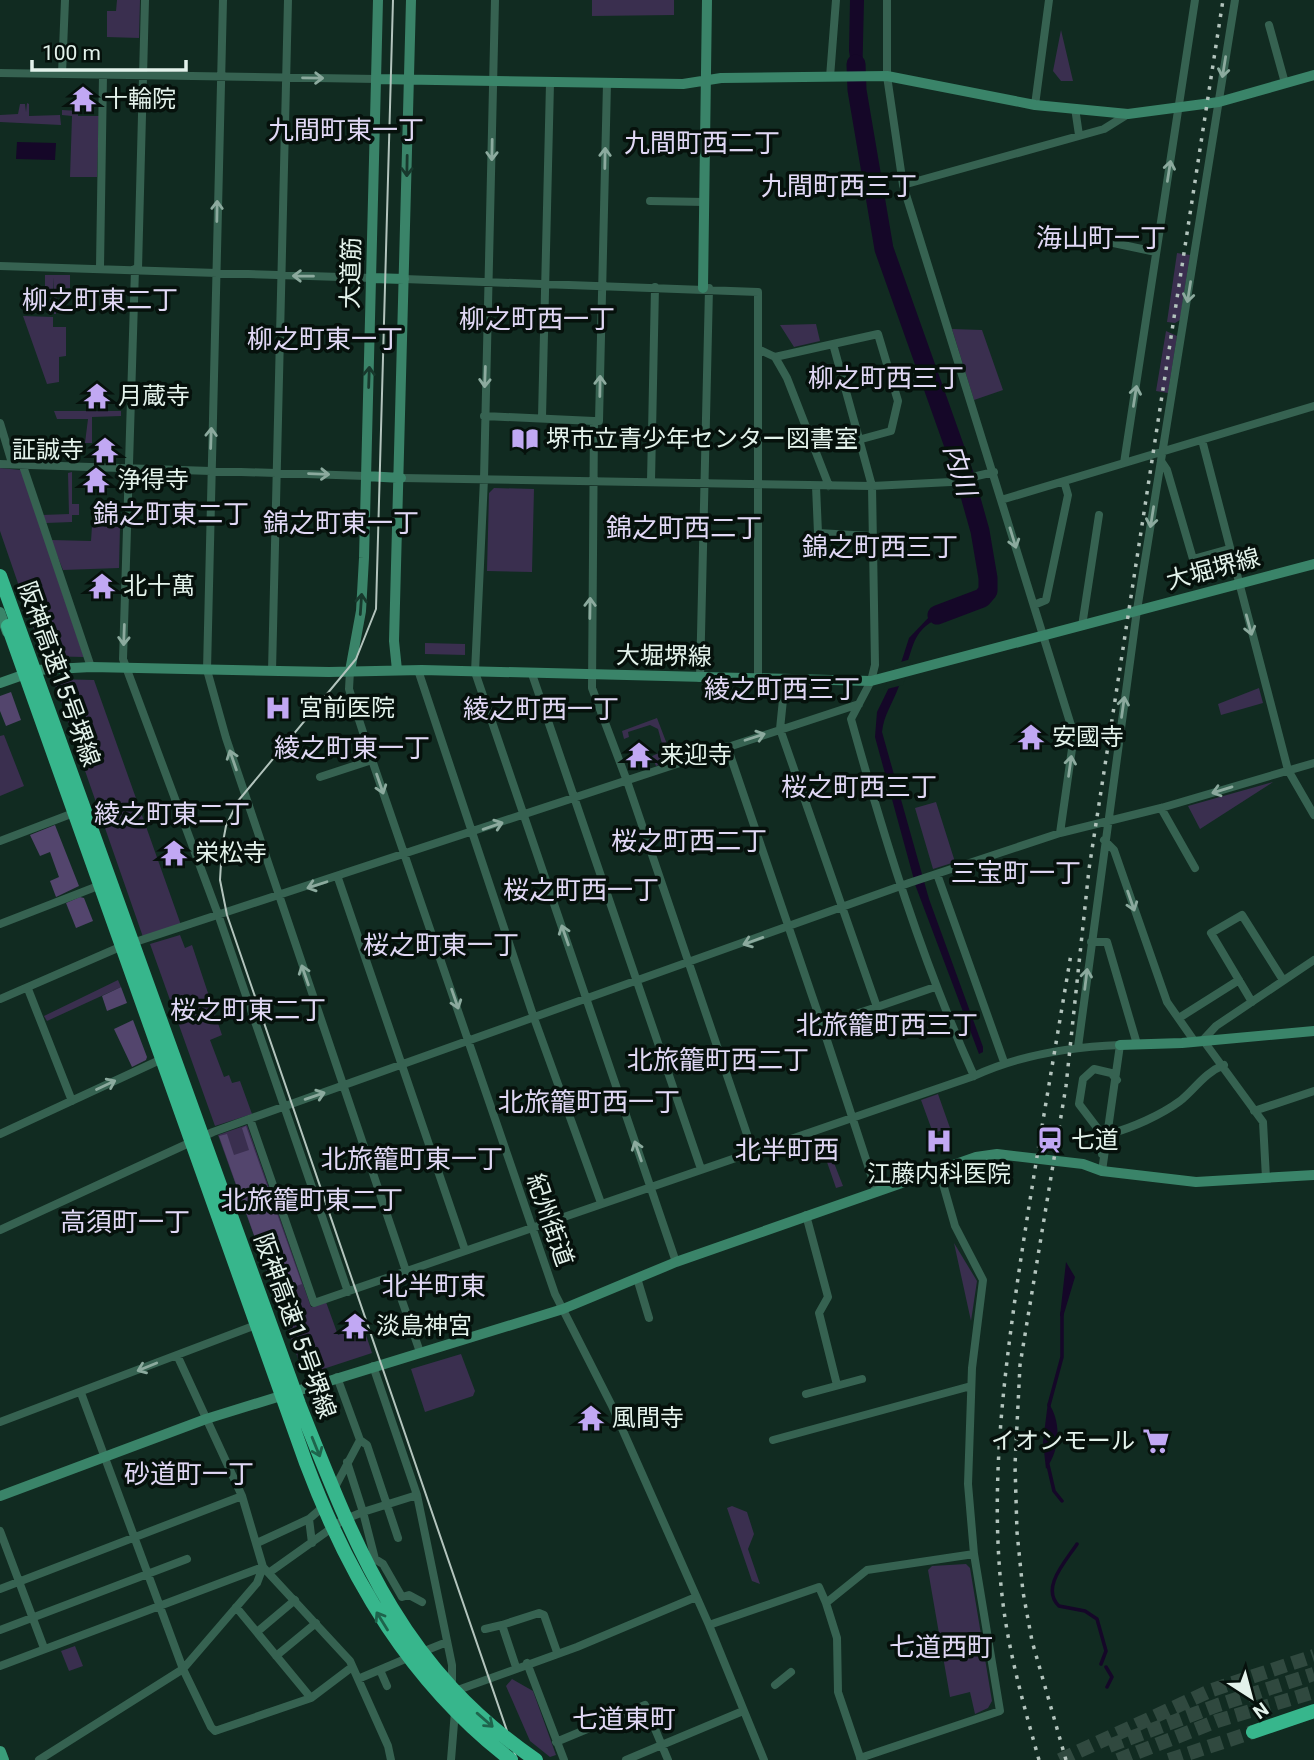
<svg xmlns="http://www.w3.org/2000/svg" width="1314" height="1760" font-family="Roboto,'Noto Sans JP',sans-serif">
<rect width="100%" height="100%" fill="#112b21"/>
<path fill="#3a2f4f" d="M117,0H140L139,38L107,37V11H116Z
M592,0H674V15L592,16Z
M1061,30L1073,81H1061L1053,71Z
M27,103L29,104V116L60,115L61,125L0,122V115L18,114L20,104H25L26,112Z
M62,110L78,111V116H99L97,177H70L72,116L62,115Z
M1177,253L1190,255L1180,320L1175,323L1167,322Z
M45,275H70V288L57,289L56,314H54V277L53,296L45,295Z
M23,316L53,317V327H66V356L59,357V382L47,384Z
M816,324L820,341L794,347L780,325Z
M952,329L982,330L1003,390L974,400Z
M1166,331L1177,336L1168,393L1156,391Z
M54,411H121V416L92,417V443H85L88,419H57Z
M0,468L21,470L84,657L43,656L0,531Z
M72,472V504H79V515H72V522L46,523L42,515L69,514L68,473Z
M494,488L534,489L532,572L487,571L489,493Z
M92,526L120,527L119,568L63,570L51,540L91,541Z
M425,643L465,644V655L425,654Z
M53,679L94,680L181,925L143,937Z
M1259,688L1263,703L1221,715L1218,704Z
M657,718L673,760L656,766L652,756L664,751L658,729L650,725L628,732L629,737L624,739L622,731Z
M4,735L24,786L0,796V736Z
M1273,782L1200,829L1188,806Z
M936,802L955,862L933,869L915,808Z
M180,935L185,948L192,945L222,1035L210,1040L224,1077L229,1075L232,1083L240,1081L252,1114L215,1126L150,944Z
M118,980L121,987L47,1021L44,1016Z
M938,1094L950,1128L933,1133L921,1100Z
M247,1125L311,1307L326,1302L338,1335L363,1326L372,1353L311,1373L301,1367L218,1135Z
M824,1137L843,1186L836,1188L819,1139Z
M954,1243L977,1281L971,1321Z
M461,1354L475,1391L473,1396L425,1412L411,1369Z
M732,1506L747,1512L754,1534L748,1549L760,1584L752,1581L727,1508Z
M966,1564L970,1568L992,1701L988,1708L975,1714L970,1692L950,1697L928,1570L932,1566Z
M75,1646L83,1666L69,1671L61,1651Z
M512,1679L533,1691L556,1755L550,1757L530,1741L506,1686Z"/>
<path fill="#53456d" d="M11,692L21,720L6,726L0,711V696Z
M55,825L79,886L56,897L50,881L59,877L50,852L40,856L30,835Z
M80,897L84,898L93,921L76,928L66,903Z
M121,987L127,1003L107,1011L102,996Z
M133,1020L147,1057L146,1060L132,1067L114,1029Z
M246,1126L302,1284L275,1294L219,1136L227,1134L234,1155L249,1150L242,1128Z"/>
<path fill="#150728" d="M850,0H864L862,84L855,91L849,51Z
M17,142L56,143L55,160L16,159Z
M962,603L963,608C906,628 919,638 899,686C893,703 884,714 882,732L929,899L983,1047V1052L979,1054L916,887L875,737L877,712L901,663L909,638L931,615Z
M1066,1262L1075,1277L1063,1317L1060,1316Z
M1048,1402C1062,1423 1060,1449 1046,1469L1043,1442Z"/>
<path fill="#112b21" d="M911,659L903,685L883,690L897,663Z"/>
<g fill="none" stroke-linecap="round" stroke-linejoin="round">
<path stroke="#150728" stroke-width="3.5" d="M1049,1405L1062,1357V1313
M1048,1465L1054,1491L1062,1501
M1077,1544C1066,1561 1040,1588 1059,1606L1085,1611L1097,1619L1106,1651L1101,1664
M1106,1667L1112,1677L1107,1687"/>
<path stroke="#150728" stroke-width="19" d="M856,64L857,90L884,249L964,474L980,531L988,578V591L982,598L937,615"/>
<path stroke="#30493f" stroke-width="14" stroke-dasharray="14 7" stroke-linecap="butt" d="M1109,1746L1218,1705L1314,1674
M1060,1760L1212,1690L1314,1656
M1118,1760L1217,1721L1314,1692
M1169,1760L1253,1732"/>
<path stroke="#366251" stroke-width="8" d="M223,0L207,670L226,738L406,1271
M495,0L484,479L475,672L676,1262
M887,0V76L903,185L1074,735L1060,833
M1269,25L1285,83
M0,73L377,79
M62,74L65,0
M830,77L836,0
M607,83L599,421H594L592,688L627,781L753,1152
M1035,105L1049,0
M1075,108L1079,135
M903,185L1104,129L1128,114
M650,201L705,202
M1104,241L1156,252
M0,266L372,278
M100,267L103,75
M135,269L123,659L219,917L348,1292
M138,269L145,0
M404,279L758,292V679
M833,344L878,334L898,401L891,431L858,440
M760,350L775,357L833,344L872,486L875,665L871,681L851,719C885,841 922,961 974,1076
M775,357L787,378L829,486
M484,416L594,421
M542,417L550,83
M0,423L12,463
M1202,440L1288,770L1314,815
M1161,461L1167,470L1193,559L1229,549
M22,463L91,667
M1124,463L1195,0
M0,464L366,476
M401,478L872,486L951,482L994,472
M651,481L655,287
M816,486L818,533L871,536
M1001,500L1314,406
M1034,605L1046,600L1068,495L1064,481
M1082,626L1099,515
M418,670L534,1018L601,1203
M272,671L288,0
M350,671L349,689L372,760L555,1294L612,1406L709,1625L764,1760
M532,674L701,1169
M700,678L709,288
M785,680L780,729L877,1007L822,1025L876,1190
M727,746L822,1025
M320,777L372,760
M1161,808L1195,868
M1104,840L1114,850L1167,1002L1195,1042
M0,841L71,814
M937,874L1004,1062
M338,878L465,1250
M0,924L98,886
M1091,942H1107L1137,1044
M28,989L72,1101
M0,999L120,947L859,704
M1252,1002L1211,933L1242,915L1283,980
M877,1007L935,987
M1179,1018L1239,980
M1078,1047L1137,610L1235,0
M1254,1111L1314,1091
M250,1119L314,1303L974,1076C1019,1055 1071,1047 1120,1045L1102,1171
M0,1134L162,1059
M1109,1134C1132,1128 1161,1115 1180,1101C1196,1088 1204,1073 1224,1065
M1102,1154L1101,1133L1079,1104L1083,1079L1094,1069L1111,1073L1117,1080
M1266,1178L1263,1122L1203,1040L1216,1026L1314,960
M806,1215L828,1297L819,1313L837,1385
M0,1230L213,1132L909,883L1060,833L1161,808L1314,763
M393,1275L420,1352
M637,1278L649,1318
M177,1355L242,1496L263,1567L350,1661L388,1746L391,1760
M373,1366L417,1495L452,1665V1688
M81,1393L183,1669L211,1727L215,1731L311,1698L352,1667
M806,1394L862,1379
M0,1422L256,1325
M360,1440L367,1445L398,1538
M773,1440L971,1386
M347,1462L363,1512L417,1495
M334,1489L360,1440L337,1377
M363,1512L375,1559L383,1564L402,1597L409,1595L422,1602
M309,1519L312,1543
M0,1531L44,1648
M257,1543L309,1519L324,1506
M270,1572L343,1520L363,1512
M0,1589L242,1496
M236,1607L311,1698
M709,1625L819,1587L826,1603
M485,1629L502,1625
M0,1630L187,1559
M257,1632L295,1600
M422,1652L447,1642
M276,1656L316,1623
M527,1663L564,1760
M0,1666L263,1567
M516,1667L502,1625L539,1613L544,1615L557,1652
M380,1670L387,1686
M358,1679L410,1657
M775,1685L791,1672
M455,1691L577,1647L696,1597
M556,1742L645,1705L668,1760
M860,1758L1000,1711L974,1554L968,1484L972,1368L983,1280L955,1226L939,1170
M39,1760L183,1669L257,1583L263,1567
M451,1760L455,1711
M626,1760L743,1711
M861,1760L838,1692L837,1638L826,1603L867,1570L974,1554"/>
<path stroke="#3a8469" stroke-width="10" d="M377,79L683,84L721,78L887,76L1035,105L1128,114L1219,102L1314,75
M372,278L404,279
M703,288L707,0
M366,476L401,478
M0,612L7,632
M397,670L394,641L411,0
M350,671L361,611L364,558L378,0
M0,683L37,670L91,667L329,672L422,670L871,681L1314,564
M1120,1045L1182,1043L1314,1031
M0,1496L206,1419L563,1309L676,1262L976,1157L997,1154L1083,1164L1102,1171L1196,1182L1314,1175"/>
<path stroke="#3a9e7b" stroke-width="12" d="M0,1752L3,1760"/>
<path stroke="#37b68c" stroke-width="14" d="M1253,1732L1314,1711"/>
<path stroke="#b3c4bd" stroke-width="2" d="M393,0L376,609L356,659L238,801L226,826L222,847L220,880L227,915L517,1760"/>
<path stroke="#b3c4bd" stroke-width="3.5" stroke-dasharray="3.5 7" stroke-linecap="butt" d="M1039,1760C1024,1706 1008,1651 1002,1595C990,1489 1003,1383 1018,1278C1034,1170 1053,1062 1071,954
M1066,1760L1032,1641L1023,1592L1017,1532L1015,1465L1020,1365L1066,1086L1089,869L1223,0"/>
<path stroke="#37b68c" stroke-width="14" d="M0,576L299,1404C357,1550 400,1667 536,1760
M8,626L306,1463C350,1580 411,1683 511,1760"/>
</g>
<defs><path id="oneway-shaft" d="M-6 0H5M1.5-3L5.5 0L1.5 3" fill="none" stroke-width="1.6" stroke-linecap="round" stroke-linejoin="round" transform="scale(1.75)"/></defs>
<g stroke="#8caa9e">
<use href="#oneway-shaft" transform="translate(1224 67) rotate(99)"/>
<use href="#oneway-shaft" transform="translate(313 78) rotate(1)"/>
<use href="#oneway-shaft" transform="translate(492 150) rotate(91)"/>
<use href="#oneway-shaft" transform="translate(605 158) rotate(-89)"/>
<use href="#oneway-shaft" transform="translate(1169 171) rotate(-81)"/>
<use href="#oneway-shaft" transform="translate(217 211) rotate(-89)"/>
<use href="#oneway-shaft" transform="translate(303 276) rotate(-179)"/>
<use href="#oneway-shaft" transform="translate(1189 292) rotate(99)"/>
<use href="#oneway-shaft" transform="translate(485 377) rotate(92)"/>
<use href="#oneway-shaft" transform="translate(600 386) rotate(-89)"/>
<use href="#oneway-shaft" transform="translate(1135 396) rotate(-81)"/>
<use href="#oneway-shaft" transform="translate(211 438) rotate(-88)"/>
<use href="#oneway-shaft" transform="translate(319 474) rotate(2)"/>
<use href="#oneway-shaft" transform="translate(1152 517) rotate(99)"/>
<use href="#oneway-shaft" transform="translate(1013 538) rotate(73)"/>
<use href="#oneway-shaft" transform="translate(590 608) rotate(-89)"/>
<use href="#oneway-shaft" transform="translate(1249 625) rotate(75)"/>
<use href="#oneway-shaft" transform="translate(124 635) rotate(92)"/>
<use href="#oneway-shaft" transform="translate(1123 707) rotate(-82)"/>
<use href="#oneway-shaft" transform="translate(755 737) rotate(-18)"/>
<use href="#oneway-shaft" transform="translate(233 760) rotate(-109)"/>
<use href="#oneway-shaft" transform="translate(1070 766) rotate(-82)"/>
<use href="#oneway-shaft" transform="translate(380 784) rotate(71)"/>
<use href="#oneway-shaft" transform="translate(1222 790) rotate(163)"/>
<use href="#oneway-shaft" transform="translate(493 826) rotate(-19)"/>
<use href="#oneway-shaft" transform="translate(317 885) rotate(162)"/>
<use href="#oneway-shaft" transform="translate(1131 901) rotate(71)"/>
<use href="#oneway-shaft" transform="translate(565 935) rotate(-109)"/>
<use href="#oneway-shaft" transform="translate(753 941) rotate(160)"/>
<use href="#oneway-shaft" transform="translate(305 975) rotate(-109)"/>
<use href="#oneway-shaft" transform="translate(1086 979) rotate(-83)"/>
<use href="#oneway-shaft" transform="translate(455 999) rotate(71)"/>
<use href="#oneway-shaft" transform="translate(106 1085) rotate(-25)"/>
<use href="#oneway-shaft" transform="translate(315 1096) rotate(-19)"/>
<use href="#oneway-shaft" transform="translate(638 1151) rotate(-109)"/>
<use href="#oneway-shaft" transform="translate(147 1367) rotate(158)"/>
</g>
<g stroke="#18392d">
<use href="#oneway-shaft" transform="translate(407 166) rotate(91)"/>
<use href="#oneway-shaft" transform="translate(369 377) rotate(-88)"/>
<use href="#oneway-shaft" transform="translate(361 604) rotate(-86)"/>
</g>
<g stroke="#1e644c">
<use href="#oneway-shaft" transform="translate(316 1447) rotate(68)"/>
<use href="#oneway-shaft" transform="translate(382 1621) rotate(-122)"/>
<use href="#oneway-shaft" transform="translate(485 1720) rotate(41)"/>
</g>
<defs>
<g id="temple-bare" transform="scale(2.1)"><path d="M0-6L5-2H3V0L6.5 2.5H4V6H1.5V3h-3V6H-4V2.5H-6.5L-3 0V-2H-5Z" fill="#c1a8f3" stroke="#06110c" stroke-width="2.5" paint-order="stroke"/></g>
<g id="library-bare" transform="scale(2.1)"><path d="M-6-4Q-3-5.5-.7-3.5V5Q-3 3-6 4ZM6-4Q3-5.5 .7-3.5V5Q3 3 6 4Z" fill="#c1a8f3" stroke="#06110c" stroke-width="2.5" paint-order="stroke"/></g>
<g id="hospital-bare" transform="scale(2.1)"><path d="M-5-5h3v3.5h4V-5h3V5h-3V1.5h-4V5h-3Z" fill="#c1a8f3" stroke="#06110c" stroke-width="2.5" paint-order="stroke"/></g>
<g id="station-bare" transform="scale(2.1)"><path d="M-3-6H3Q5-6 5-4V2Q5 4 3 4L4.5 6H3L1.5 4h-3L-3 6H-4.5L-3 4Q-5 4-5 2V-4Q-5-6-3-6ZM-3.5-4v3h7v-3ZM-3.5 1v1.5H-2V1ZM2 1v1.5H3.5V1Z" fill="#c1a8f3" stroke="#06110c" stroke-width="2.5" paint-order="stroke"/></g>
<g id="supermarket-bare" transform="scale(2.1)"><path d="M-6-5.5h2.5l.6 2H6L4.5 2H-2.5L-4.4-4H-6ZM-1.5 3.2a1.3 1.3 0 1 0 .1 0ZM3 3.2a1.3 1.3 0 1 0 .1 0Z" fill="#c1a8f3" stroke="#06110c" stroke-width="2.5" paint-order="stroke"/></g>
</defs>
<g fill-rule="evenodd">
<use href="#temple-bare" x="83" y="99"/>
<use href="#temple-bare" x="97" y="396"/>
<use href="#library-bare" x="525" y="439"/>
<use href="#temple-bare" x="105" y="450"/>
<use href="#temple-bare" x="96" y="480"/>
<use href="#temple-bare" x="102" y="586"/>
<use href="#hospital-bare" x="278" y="708"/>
<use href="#temple-bare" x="1031" y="737"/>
<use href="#temple-bare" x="639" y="755"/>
<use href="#temple-bare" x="174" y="853"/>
<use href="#station-bare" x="1050" y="1140"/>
<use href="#hospital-bare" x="939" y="1141"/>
<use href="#temple-bare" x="355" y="1326"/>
<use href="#temple-bare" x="591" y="1418"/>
<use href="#supermarket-bare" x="1156" y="1441"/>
</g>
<g text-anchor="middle" stroke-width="7" stroke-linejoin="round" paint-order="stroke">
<g font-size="24" fill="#e3f2eb" stroke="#06110c" text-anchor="start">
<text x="104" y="107">十輪院</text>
<text x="118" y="404">月蔵寺</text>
<text x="546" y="447">堺市立青少年センター図書室</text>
<text x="84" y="458" text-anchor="end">証誠寺</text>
<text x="117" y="488">浄得寺</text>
<text x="123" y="594">北十萬</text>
<text x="299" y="716">宮前医院</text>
<text x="1052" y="745">安國寺</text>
<text x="660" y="763">来迎寺</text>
<text x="195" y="861">栄松寺</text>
<text x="1071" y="1148">七道</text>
<text x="939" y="1182" text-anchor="middle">江藤内科医院</text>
<text x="376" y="1334">淡島神宮</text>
<text x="612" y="1426">風間寺</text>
<text x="1135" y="1449" text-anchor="end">イオンモール</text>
</g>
<g font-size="24" fill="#e3f2eb" stroke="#06110c">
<text transform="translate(351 273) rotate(-89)" y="8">大道筋</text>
<text transform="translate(1213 569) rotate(-15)" y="8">大堀堺線</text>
<text transform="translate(664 656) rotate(1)" y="8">大堀堺線</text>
<text transform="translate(59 674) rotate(70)" y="8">阪神高速15号堺線</text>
<text transform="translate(550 1220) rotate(71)" y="8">紀州街道</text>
<text transform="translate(295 1326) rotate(70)" y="8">阪神高速15号堺線</text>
</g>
<g font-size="26" fill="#e1d8f5" stroke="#06110c">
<text x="346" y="139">九間町東一丁</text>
<text x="702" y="152">九間町西二丁</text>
<text x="839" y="195">九間町西三丁</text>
<text x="1101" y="247">海山町一丁</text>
<text x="100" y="309">柳之町東二丁</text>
<text x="537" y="328">柳之町西一丁</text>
<text x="325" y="348">柳之町東一丁</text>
<text x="886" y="387">柳之町西三丁</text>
<text x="171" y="523">錦之町東二丁</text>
<text x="341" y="532">錦之町東一丁</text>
<text x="684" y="537">錦之町西二丁</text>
<text x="880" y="556">錦之町西三丁</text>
<text x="782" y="698">綾之町西三丁</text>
<text x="541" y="718">綾之町西一丁</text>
<text x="352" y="757">綾之町東一丁</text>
<text x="859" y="796">桜之町西三丁</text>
<text x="172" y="823">綾之町東二丁</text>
<text x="689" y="850">桜之町西二丁</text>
<text x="1016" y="882">三宝町一丁</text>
<text x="581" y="899">桜之町西一丁</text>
<text x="441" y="954">桜之町東一丁</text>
<text x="248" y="1019">桜之町東二丁</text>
<text x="887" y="1034">北旅籠町西三丁</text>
<text x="718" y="1069">北旅籠町西二丁</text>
<text x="589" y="1111">北旅籠町西一丁</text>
<text x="787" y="1159">北半町西</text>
<text x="412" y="1168">北旅籠町東一丁</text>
<text x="312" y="1209">北旅籠町東二丁</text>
<text x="125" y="1231">高須町一丁</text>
<text x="434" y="1295">北半町東</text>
<text x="189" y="1483">砂道町一丁</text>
<text x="941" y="1656">七道西町</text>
<text x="624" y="1728">七道東町</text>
</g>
<g font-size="26" font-style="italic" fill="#e6ddf9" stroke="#06110c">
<text transform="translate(960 470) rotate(73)" y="9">内川</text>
</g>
</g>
<g transform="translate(1251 1697) rotate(144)" stroke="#06110c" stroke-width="5" paint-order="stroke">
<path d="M0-5L12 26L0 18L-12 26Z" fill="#e3f2eb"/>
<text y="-10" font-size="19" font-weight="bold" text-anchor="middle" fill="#e3f2eb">N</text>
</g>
<path d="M32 60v10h154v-10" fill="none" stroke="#e3f2eb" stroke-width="3.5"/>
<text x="42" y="60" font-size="21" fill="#e3f2eb" stroke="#06110c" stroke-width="5" paint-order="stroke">100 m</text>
</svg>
